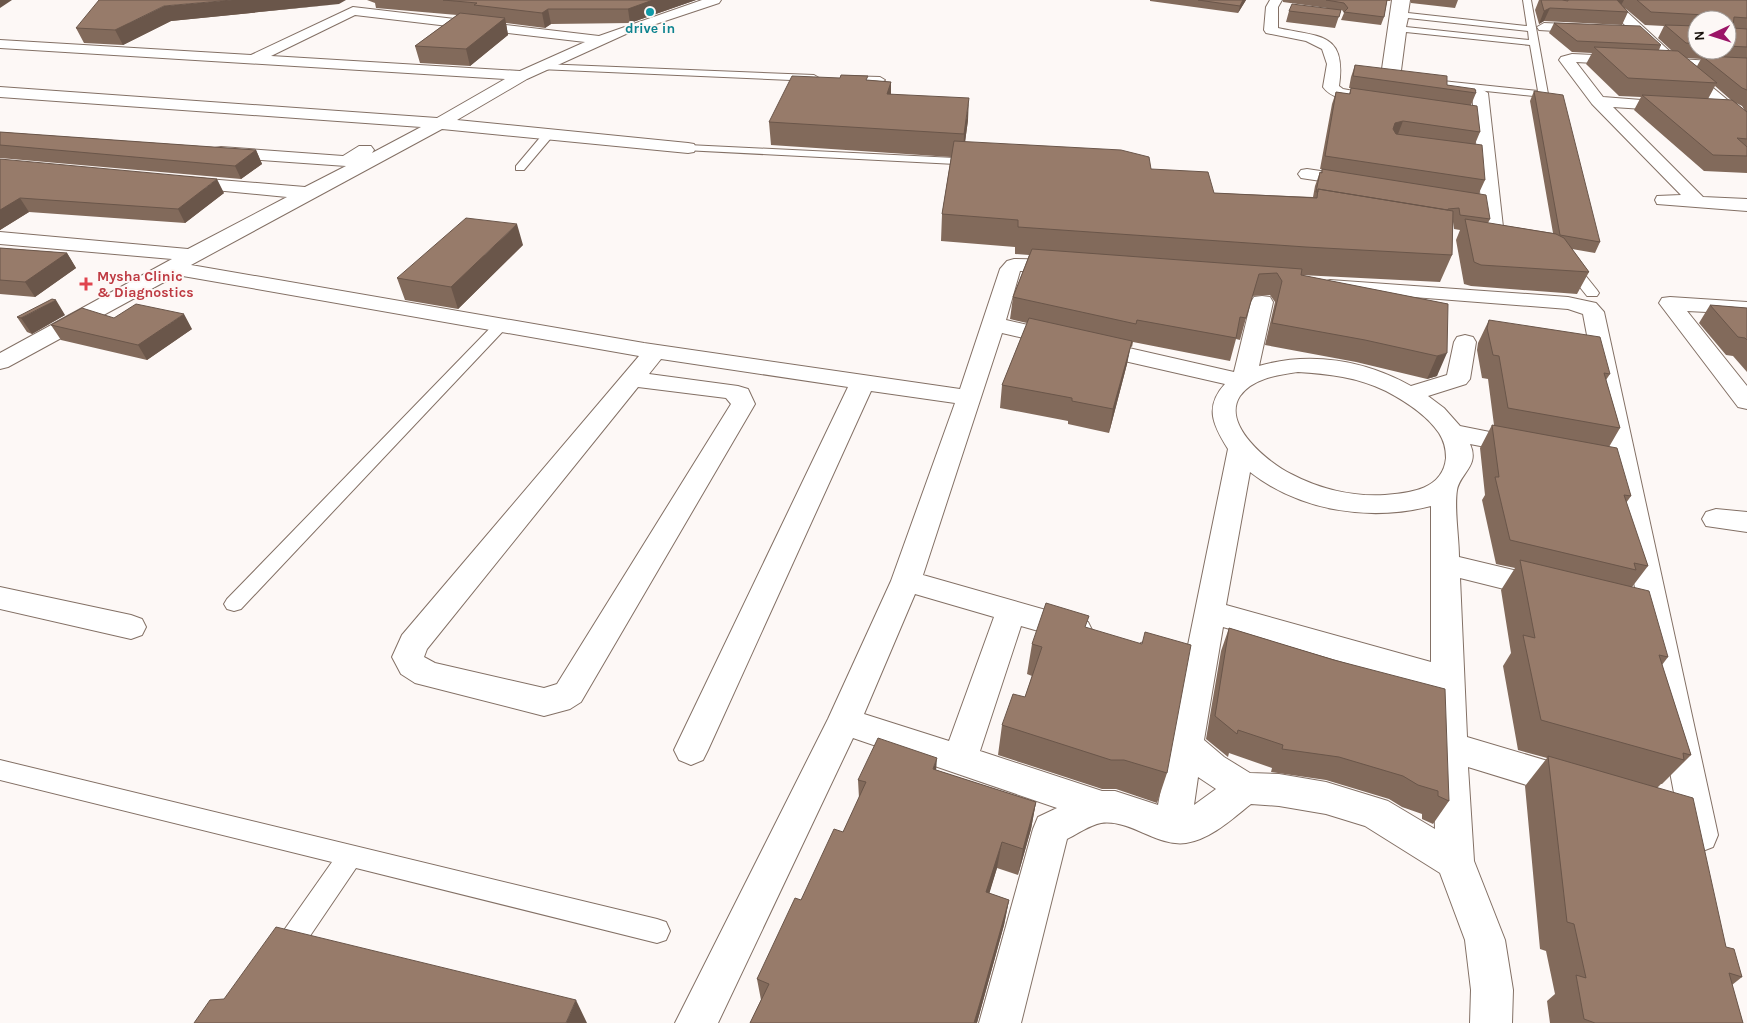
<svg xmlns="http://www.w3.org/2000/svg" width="1747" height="1023" font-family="Karla,sans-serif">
<rect width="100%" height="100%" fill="#fdf8f6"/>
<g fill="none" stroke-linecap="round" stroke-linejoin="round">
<g stroke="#837065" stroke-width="2">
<path id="lane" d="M1402,0H1410L1408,13L1527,26L1523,0H1531L1548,94L1543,97L1420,84V80L1423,79L1538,91L1530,45L1406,32L1400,78L1392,80ZM1408,18L1528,31L1529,40L1406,27Z
M542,64L814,75L819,78L814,81L539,69L537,67Z
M845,76L880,77L885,80L880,83L842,81V77Z
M547,133L551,134V138L524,170H516V166L543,134Z
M688,145L975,159L981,162L975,165L684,150V146Z
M1568,259L1573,260L1597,290L1599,293L1597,296H1587L1563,266L1562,263L1563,260Z
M501,321L508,325L506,328L241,609L234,611L227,609L224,604L227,599L496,322Z
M0,760L657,919L666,922L670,931L666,940L657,943L356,868L293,961L284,965L275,961L271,952L275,943L332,862L0,780Z"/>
</g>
<g stroke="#837065" stroke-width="2">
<path id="street" d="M702,0H721L719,3L626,34L527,79L457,120L688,143L694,144L696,148L694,152L688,153L442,129L191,265L644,343L960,389L1000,269L1007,261L1014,259L1063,260L1070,262L1073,266L1070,270L1020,271L1006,320L1234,372L1251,302L1254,297L1262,296L1270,297L1273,302L1259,366C1310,351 1365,360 1411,386L1447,375L1454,342L1457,337L1465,335L1473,337L1476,342L1470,379L1466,384L1428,396L1444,408L1460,426L1530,440L1534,446L1530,452L1521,454L1470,444C1480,466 1460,473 1457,490C1454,509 1459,537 1459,557L1555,580L1559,588L1555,596L1544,599L1460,578L1467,737L1585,772L1590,783L1585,794L1572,799L1468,767L1474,861L1505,940L1513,990L1512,1023H1470L1471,990L1465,940L1440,873L1365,826L1326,814L1279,806L1251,804C1232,819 1211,839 1186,843C1156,847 1131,819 1101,823C1090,825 1077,834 1067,839L1021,1023H979L1033,829L1038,817L1057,808L853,738L718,1023H675L828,719L891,581L955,403L871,391L708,750L703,760L691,765L679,760L674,750L848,387L661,359L649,374L738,386L748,389L755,404L581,702L570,709L544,716L415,683L401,674L392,657L402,635L639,356L177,275L8,367L0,369V353L172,259L0,244V232L188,249L287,197L183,187L177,186L174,182L177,178L183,177L305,187L346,166L221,157L215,156L212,152L215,148L221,147L343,156L359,146H371L374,150L372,153L421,127L0,97V87L437,118L505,79L0,48V40L251,55L353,7L599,36ZM355,15L585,42L520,71L271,56ZM1002,333L1225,384C1204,407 1213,425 1228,449L1187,650L1152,640L1141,643L1136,652L1141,661L1183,674L1158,805L1115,791H1102L980,751L1021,626L1077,642L1088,638L1092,630L1088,622L923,575ZM1298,372C1329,374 1357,377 1386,391C1405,401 1427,415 1439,433C1444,441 1446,448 1446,458C1443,489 1411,493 1385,495C1353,497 1319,489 1291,474C1269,463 1221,425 1240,396C1253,378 1278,375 1298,372ZM638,387L726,398L731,404L557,684L544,688L435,663L424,657L427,649ZM1250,472C1300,511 1370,522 1431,506V662L1226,605ZM915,594L994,617L949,741L864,714ZM1223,627L1431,688L1435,829L1388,801L1375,797L1326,782L1279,774L1250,773L1224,757L1204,740ZM1198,777L1216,789L1194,805Z
M1270,0H1282L1278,7V28C1319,37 1347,32 1339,86L1343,89L1380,96L1383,99L1380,102L1375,104C1358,101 1334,102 1323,87L1327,64L1322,49L1306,41L1266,33L1264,30L1266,7Z
M1392,0H1404L1396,69L1389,73L1382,69Z
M1620,9L1625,10L1678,59L1747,63V71L1689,68L1747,116V129L1741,127L1670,67L1576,62L1603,97L1680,103L1682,106L1680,109L1674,111L1613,107L1703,197L1747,199V211L1657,204L1655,200L1657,196L1681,195L1592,104L1559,60L1561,57L1572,54L1661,58L1615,16L1613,13Z
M1544,23L1588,25L1595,29L1588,33L1539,30L1537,27Z
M1480,88L1488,93L1503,227L1500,231H1486L1483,227L1472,93Z
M1307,169L1354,176L1360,177L1363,181L1360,185L1354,186L1301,178L1298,174L1301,170Z
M1330,280L1568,297L1596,303L1604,312L1718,835L1713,847L1700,852L1687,847L1682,835L1583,314L1568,309L1323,290L1320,286L1323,282Z
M1670,297L1747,302V314L1687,311L1747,386V409L1738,407L1659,303L1662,298Z
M1716,509L1747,512V532L1706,526L1702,519L1706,512Z
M0,587L131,615L142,619L146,627L142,635L131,639L0,609Z"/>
</g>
<use href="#lane" fill="#fff" fill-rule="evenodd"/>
<use href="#street" fill="#fff" fill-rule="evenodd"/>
</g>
<path fill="#826a5b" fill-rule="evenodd" d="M367,0H696L630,23L551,24L545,28L506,23L508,35L470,66L420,63L415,46L457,15L376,8L375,3Z
M1150,0H1246L1238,13L1150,1Z
M1283,0H1391L1390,1H1387L1384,17L1381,25L1341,20L1344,13L1342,10H1341L1335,28L1286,22L1289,11L1327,8L1283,2Z
M1410,0H1458L1455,8L1411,3Z
M1539,0H1747V173L1704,171L1634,110L1641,97L1619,96L1586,64L1592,53L1572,52L1549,33L1554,23L1661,45L1659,50L1672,51L1658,38L1664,26L1645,25L1625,8L1628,12L1622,25L1544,21L1539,24L1535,10ZM1697,20H1727V50H1697ZM1686,58L1701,59L1697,66ZM1715,86L1731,100L1708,99ZM1736,103L1742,106L1745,111Z
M339,4L171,21L123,45L84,43L76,28Z
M1355,65L1447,85L1476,93L1471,105L1480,132L1475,144L1485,180L1479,193L1490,219L1488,223L1553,233L1530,101L1534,91L1600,242L1595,253L1572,249L1589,272L1577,294L1471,286L1464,284L1456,240L1460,230L1454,229L1453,222L1452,255L1440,282L1301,275L1448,304L1437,376L1427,379L1356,362L1265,345L1275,302L1270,295L1252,296L1240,340L1236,339L1230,361L1133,342L1132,347L1130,346L1127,364L1109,433L1068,424V421L1000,408L1002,385L1027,323L1010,319L1013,297L1029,255L1015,254V247L941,241L942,214L951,157L771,145L769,122L868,80L891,82V94L968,120L965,142L1151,169L1214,193L1313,197L1315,186L1320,172L1321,173L1322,169H1320L1332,104L1336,92L1349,94L1351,88H1349L1351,77Z
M0,132L256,150L262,164L241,179L0,158Z
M0,159L224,193L185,223L29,212L0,230Z
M523,245L458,309L405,300L397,278Z
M0,248L67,253L76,268L35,297L0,294Z
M1710,305L1747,308V372L1733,356L1726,355L1699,323Z
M65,315L32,334L27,332L17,317Z
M114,318L192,329L147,360L61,340L51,325Z
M1489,320L1610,374L1606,380L1620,428L1609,447L1631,496L1626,503L1648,566L1632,587L1668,657L1662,665L1691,755L1662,784H1661L1657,788L1726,947L1742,977L1732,985L1743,1023H1550L1547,1001L1555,994L1546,951L1540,949L1525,786L1547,758L1518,750L1503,666L1511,653L1501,590L1515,568L1496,564L1482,500L1485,495L1480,448L1492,425H1494L1488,379L1482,378L1477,350L1478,343Z
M1086,628L1167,773L1157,803L1116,789H1102L998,755L1002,725L1025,697L1032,676L1027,674L1032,644Z
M1229,628L1334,660L1449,801L1433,824L1422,819V814L1402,807L1389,799L1326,780L1271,772L1272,768L1229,753L1228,757L1206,739L1221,651Z
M936,770L1036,802L1031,829L1018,875L997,868L989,893L1009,900L1004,925L977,1023H750L761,1000L757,979L801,900L843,832L859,798L858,780Z"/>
<path fill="#6a564a" d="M0,0H12L0,8Z
M232,0H346L339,4L171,21L123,45L115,30L164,6Z
M653,0H696L630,23L628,9Z
M1243,0H1246L1238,13L1240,6Z
M1617,0H1624L1620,7Z
M1550,8L1544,21L1539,24L1544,11Z
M548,9L551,24L545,28L542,13Z
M505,18L508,35L470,66L466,49Z
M891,82V104L887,94Z
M969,98L968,120L963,157L964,134Z
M1403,121L1398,134L1390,136L1395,123Z
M256,150L262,164L241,179L235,166Z
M217,179L224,193L185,223L178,209Z
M20,198L29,212L0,230V210Z
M517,224L523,245L458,309L451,287Z
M67,253L76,268L35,297L25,282Z
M56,300L65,315L32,334L21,318Z
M184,314L192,329L147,360L138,345Z
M1132,341L1127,364L1109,433L1113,409Z
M1447,353L1437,376L1427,379L1437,356Z
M937,758L935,786L933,769Z
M1036,802L1031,829L1018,875L1023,849Z
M1002,842L997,868L982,918L986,892Z
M1009,900L1004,925L978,1019L977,1023H974Z
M576,1000L587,1023H566Z"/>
<path fill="#977b6a" stroke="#6a564a" d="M99,0H232L164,6L115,30L76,28Z
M443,0H653L628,9H548L542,13L474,5L477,3Z
M1198,0H1243L1240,6Z
M1326,0H1387L1384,17L1344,12L1348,8L1344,3Z
M1541,0H1562L1568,1V0H1617L1628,12L1550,8L1544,11Z
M1637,0H1747V18L1734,17L1733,28L1747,29V47L1727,46V20H1705V15L1651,12Z
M1292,4L1341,10L1339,17L1289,11Z
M460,13L505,18L466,49L415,46Z
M1554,23L1640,26L1661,45L1577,41Z
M1665,25L1697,26V44L1686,43Z
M1594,47L1678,51L1717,83L1628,78Z
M1702,56L1747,58V90L1742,88Z
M1355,65L1447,76V85L1475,89L1476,93L1353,76Z
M841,75L868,76L866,80L891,82L887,94L969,98L964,134L769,122L792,76L840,78Z
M1351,88L1477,106L1480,132L1403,121L1395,123L1393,129L1396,134L1482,145L1485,180L1325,156L1336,92L1350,94Z
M1534,91L1563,95L1600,242L1560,235Z
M1642,95L1732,100L1747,112V139L1737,138L1747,147V156L1713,155Z
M0,132L256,150L235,166L0,145Z
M954,141L1121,150L1149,157L1151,169L1208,172L1214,193L1317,198L1318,189L1453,211L1452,255L1306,247L1018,227V220L942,214Z
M0,159L217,179L178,209L20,198L0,210Z
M1322,169L1486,195L1490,219L1460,215L1459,208L1448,209V210L1318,189V192H1316L1320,172L1322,173Z
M466,218L517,224L451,287L397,278Z
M1465,219L1556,234L1564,238L1589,272L1481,265L1474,262Z
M0,248L67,253L25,282L0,280Z
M1032,249L1302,269L1301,275L1448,304L1447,353L1437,356L1365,340L1272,323L1282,281L1277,273L1259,274L1246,318L1240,317L1236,338L1137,320L1136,324L1013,297Z
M52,299L56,300L21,318L17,317Z
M136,304L184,314L138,345L51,325L82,308L114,318Z
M1710,305L1747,308V340L1745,338L1738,337Z
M1029,318L1132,341L1113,409L1072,401V398L1002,385Z
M1489,320L1600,337L1610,374L1604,373L1620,428L1508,408L1499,356L1493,355L1487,328Z
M1492,425L1617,448L1631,496L1624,495L1648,566L1634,563L1636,570L1510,540L1495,477H1499Z
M1520,560L1649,591L1668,657L1659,655L1691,755L1683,753L1684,760L1541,720L1523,635L1535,638Z
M1046,603L1089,616L1085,627L1142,644L1145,632L1191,645L1167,773L1124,760H1111L1002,725L1013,694L1025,697L1042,647L1032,644Z
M1229,628L1334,660L1445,689L1449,801L1438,796V791L1418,785L1403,776L1339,757L1282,749L1283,745L1238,730L1237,734L1215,716Z
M878,738L937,758L933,769L1036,802L1023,849L1002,842L986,892L1009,900L982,996L974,1023H750L769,984L757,979L795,898L801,900L834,829L843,832L866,782L858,780Z
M1548,756L1693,798L1726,947L1734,949L1742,977L1729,973L1743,1023H1595L1584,1019L1576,975L1586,978L1574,924L1567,922Z
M276,927L576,1000L566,1023H194L210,1000L224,999Z"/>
<circle fill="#0f9aa8" stroke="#fdf8f6" stroke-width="2" cx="650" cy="12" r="5"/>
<path fill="#e0444e" stroke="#fdf8f6" stroke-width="2" d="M83.5 276.5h5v5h5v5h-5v5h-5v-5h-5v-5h5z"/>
<g text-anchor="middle" stroke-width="4" stroke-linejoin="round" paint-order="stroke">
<g font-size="14" font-weight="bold" fill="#0d838f" stroke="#fdf8f6">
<text x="650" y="33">drive in</text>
</g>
<g font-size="14" font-weight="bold" fill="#be3a42" stroke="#fdf8f6" text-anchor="start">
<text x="97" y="281">Mysha Clinic<tspan x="97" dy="16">&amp; Diagnostics</tspan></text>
</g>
</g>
<g transform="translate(1712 35) rotate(266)"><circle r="24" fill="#fdf8f6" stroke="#a19b98"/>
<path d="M0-4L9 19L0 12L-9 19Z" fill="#9b1567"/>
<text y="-8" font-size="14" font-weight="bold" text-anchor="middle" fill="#160f0a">N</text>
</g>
</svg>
